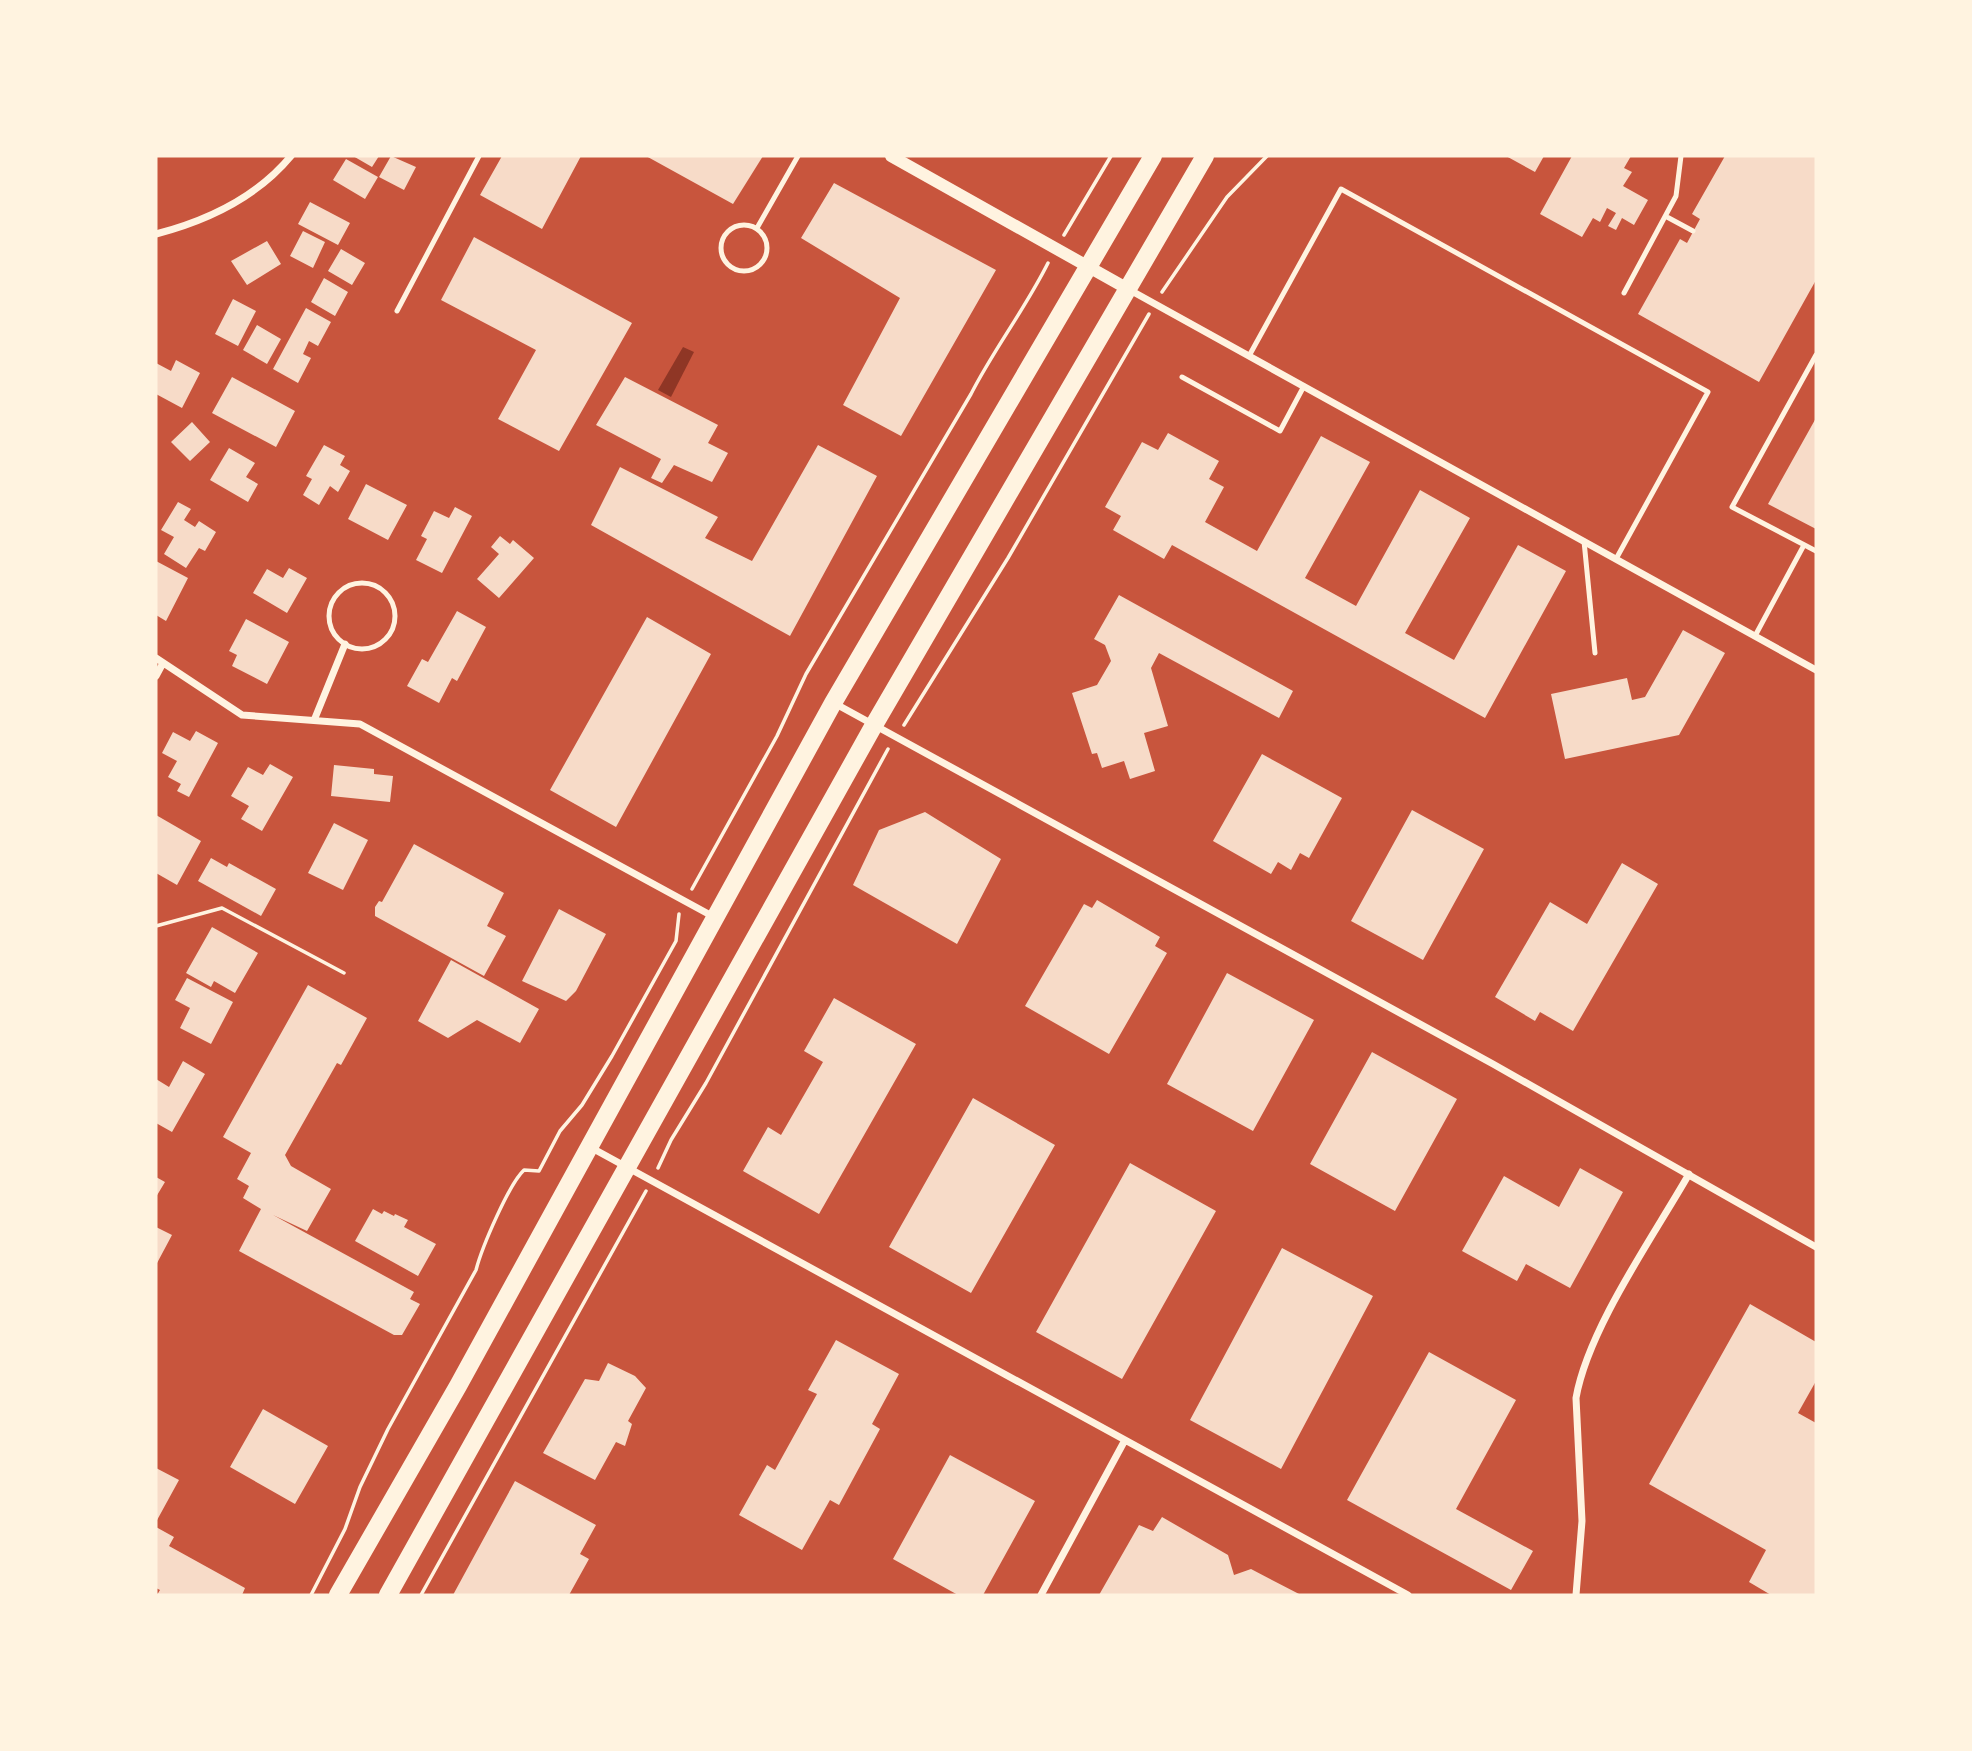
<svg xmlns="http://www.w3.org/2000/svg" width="1972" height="1751" font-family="'IBM Plex Sans',sans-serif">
<rect width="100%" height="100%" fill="#c8553d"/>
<path fill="#8f3625" d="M683,347L694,352L671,397L658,390Z"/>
<path fill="#f7dbc8" d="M353,156H379L372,167Z
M391,156L416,167L404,190L379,177Z
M502,156H581L542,229L480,195Z
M646,156H763L733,204Z
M1506,156H1544L1535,172Z
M1572,156H1631L1624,168L1632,172L1623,186L1648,200L1634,225L1622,218L1616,230L1608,226L1616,213L1607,208L1600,222L1593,218L1582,237L1540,214Z
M1725,156H1816V280L1759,382L1638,314L1680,239L1687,243L1700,219L1692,214Z
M346,159L378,177L365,199L333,180Z
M834,183L996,270L901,436L843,405L900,298L801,238Z
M310,202L350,223L338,245L298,224Z
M303,231L325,242L313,268L290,256Z
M474,237L632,323L559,451L498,419L536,350L441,300Z
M267,241L281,264L247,285L231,261Z
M341,249L365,263L352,285L328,271Z
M324,278L348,292L335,316L311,302Z
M233,299L256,311L238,346L215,334Z
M306,308L331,322L318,346L309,341L303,354L311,358L298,383L273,369Z
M257,325L281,339L267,364L243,350Z
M176,360L200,373L182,408L156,394V363L171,371Z
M232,377L295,411L276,447L212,413Z
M625,377L718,425L708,443L728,453L712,482L674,465L662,483L651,478L661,459L596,425Z
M1816,418V529L1768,504Z
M192,422L210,442L190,461L171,442Z
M1168,433L1219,461L1209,479L1224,487L1205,522L1257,551L1321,436L1370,462L1305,578L1356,606L1420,490L1470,518L1405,633L1454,660L1518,545L1566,571L1485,718L1172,545L1164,559L1113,530L1121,516L1105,507L1142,442L1158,450Z
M324,445L345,456L340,465L350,471L338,492L330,486L319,505L303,495L312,479L306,476Z
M818,445L877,476L790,636L591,525L620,467L718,517L705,538L752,561Z
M229,448L255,463L246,477L258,484L248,502L210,480Z
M366,484L407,505L388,540L348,519Z
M178,502L191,509L184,520L195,527L199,521L216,532L205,551L199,548L186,568L164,554L174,537L161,530Z
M455,507L472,516L442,573L416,560L427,539L421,536L434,511L449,518Z
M500,536L510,544L513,540L534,558L499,598L477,579L499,554L491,547Z
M156,561L188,578L166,621L156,615Z
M289,568L307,578L287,613L253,593L267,569L283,578Z
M1119,595L1293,691L1279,718L1159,653L1151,668L1168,726L1144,733L1155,771L1130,779L1124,761L1102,768L1097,753L1092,754L1072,693L1097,685L1111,661L1105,645L1094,639Z
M457,611L486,627L457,681L452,678L439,703L407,686L422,659L428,662Z
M647,617L711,654L616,827L550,790Z
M246,619L289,642L267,684L232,666L237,655L229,651Z
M1683,630L1725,653L1679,735L1565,759L1551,694L1627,678L1632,700L1645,697Z
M196,731L218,743L189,797L177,791L181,784L168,777L177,761L162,753L173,732L190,741Z
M1262,754L1342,798L1309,858L1300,853L1291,870L1278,862L1271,874L1213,841Z
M270,764L293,777L262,831L241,819L249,806L231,796L248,767L263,775Z
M334,765L374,769V774L393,776L390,802L331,796Z
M1412,810L1484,849L1423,960L1351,921Z
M925,812L1001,859L957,944L853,885L879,830Z
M156,815L201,841L177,885L156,873Z
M334,823L368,840L343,890L308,873Z
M414,844L504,893L487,926L506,936L484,976L375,916V907L379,901L382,902Z
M211,858L227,867L229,863L276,889L261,916L198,881Z
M1622,863L1658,884L1573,1031L1540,1012L1535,1021L1495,997L1550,902L1587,924Z
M1097,900L1160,937L1155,946L1167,953L1109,1054L1025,1006L1084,904L1092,908Z
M559,909L606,934L576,991L566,1001L522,981Z
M212,927L258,953L235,993L214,981L211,987L186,973Z
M451,960L539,1009L520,1043L477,1020L448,1038L418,1021Z
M1227,973L1314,1020L1253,1131L1167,1084Z
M187,978L233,1002L211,1044L180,1028L190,1008L175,1000Z
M308,985L367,1018L341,1065L337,1063L285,1155L291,1166L331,1189L307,1231L273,1215L414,1292L410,1299L420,1304L402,1335H394L239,1251L261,1209L243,1198L249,1186L237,1179L251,1153L223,1137Z
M834,998L916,1044L819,1214L743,1171L768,1127L781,1135L823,1062L804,1051Z
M1372,1052L1457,1099L1395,1211L1310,1164Z
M183,1061L205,1074L172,1132L156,1123V1079L169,1087Z
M973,1098L1055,1145L971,1293L889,1247Z
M1130,1163L1216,1211L1122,1379L1036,1332Z
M1580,1168L1623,1192L1570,1288L1526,1264L1517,1281L1462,1251L1504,1176L1559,1207Z
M156,1177L165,1182L156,1197Z
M373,1209L382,1214L384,1211L394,1216L395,1214L408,1220L404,1227L436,1244L418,1276L355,1241Z
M156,1227L172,1235L156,1265Z
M1282,1248L1373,1296L1281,1469L1190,1420Z
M1750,1304L1816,1342V1381L1798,1413L1816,1423V1595H1771L1749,1582L1766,1550L1649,1484Z
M836,1340L899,1374L872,1424L880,1429L839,1505L830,1500L802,1550L739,1515L767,1465L775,1470L817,1394L808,1390Z
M1429,1352L1516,1400L1456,1509L1533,1551L1511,1590L1347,1500Z
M608,1363L635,1376L646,1388L628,1421L632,1424L625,1446L616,1442L595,1480L543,1453L585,1379L599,1381Z
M263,1409L328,1446L295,1504L230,1467Z
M950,1455L1035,1501L983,1595H958L893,1559Z
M156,1468L179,1480L156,1522Z
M515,1481L596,1525L580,1554L589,1559L569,1595H453Z
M1162,1517L1228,1555L1234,1575L1251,1569L1301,1595H1099L1139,1525L1153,1531Z
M156,1527L174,1537L169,1546L245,1588L242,1595H157L160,1590L156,1588Z"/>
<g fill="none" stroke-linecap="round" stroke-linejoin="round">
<path stroke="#fff3e0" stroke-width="3.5" d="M1064,235L1111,156
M1162,292L1227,197L1267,156
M904,725L1008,558L1149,314
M692,889L777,736L806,674L971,394C994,349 1025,309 1048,263
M156,926L222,908L344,973
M658,1168L671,1140L706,1083L888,749
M311,1595L345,1529L360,1487L388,1429L476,1270C482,1247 509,1184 524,1170L539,1171L560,1131L582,1105L612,1056L676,941L679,914
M421,1595L646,1191"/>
<path stroke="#fff3e0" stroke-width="5" d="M1667,217L1693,231
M721 248a23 23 0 1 1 46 0a23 23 0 1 1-46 0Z
M757,228L798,156
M1624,293L1676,196L1681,156
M397,311L479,156
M1816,355L1732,507L1816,551
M1249,356L1341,189L1708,392L1616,559
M1182,377L1280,431L1304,386
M1584,541L1595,653
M329 616a33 33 0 1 1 66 0a33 33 0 1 1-66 0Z
M1755,636L1804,545"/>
<path stroke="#fff3e0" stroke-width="7" d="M156,234C206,221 257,197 291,156
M1128,289L1816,670
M156,658L242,715L360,724L714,917
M156,676L163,663
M834,703L1493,1064L1816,1247
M315,718L345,644
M590,1147L1408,1595
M1041,1595L1125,1440
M1576,1595L1582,1521L1576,1398C1588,1329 1653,1237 1689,1174"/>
<path stroke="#fff3e0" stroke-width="12" d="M891,156L1128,289"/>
<path stroke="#fff3e0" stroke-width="18" d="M338,1595L458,1386L833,703L1153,156
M388,1595L874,725L1205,156"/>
</g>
<rect width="1972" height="1751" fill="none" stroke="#fff3e0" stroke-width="315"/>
</svg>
